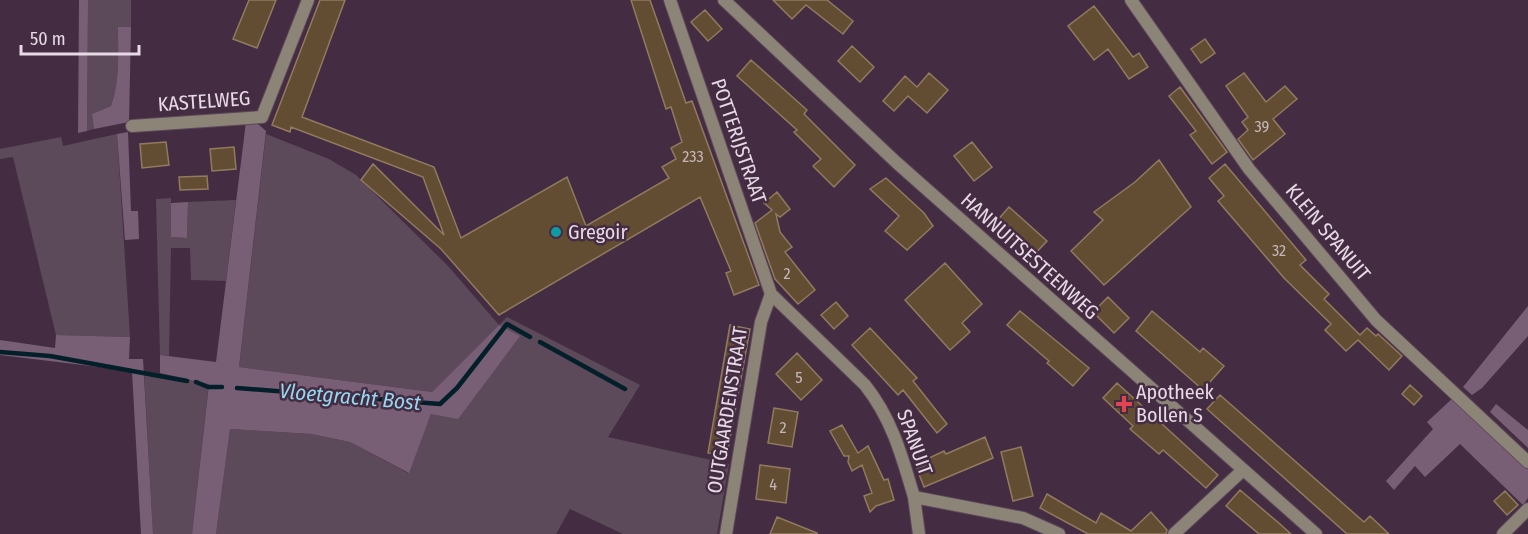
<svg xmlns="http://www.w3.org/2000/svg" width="1528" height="534" font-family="'Fira Sans Condensed',sans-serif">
<rect width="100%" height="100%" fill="#442d42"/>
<path fill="#5c4a5a" d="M88,0H131V27L118,28C118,54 120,80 111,106L92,114L94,129L87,131Z
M117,134L130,337L56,335L13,157L0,159V149L61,137L63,146Z
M266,134L329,159L356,175L448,266L499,325L507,317L640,385L608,437L729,464L717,534H623L570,509L556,534H216L230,429L311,434L350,442L408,473L431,414L519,336L499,325L432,392L239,367Z
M171,198V237L187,238L188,202L236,200L226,281L191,280L190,248H171L169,356L160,355L156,199Z
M144,371L209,383L192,534H153Z"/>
<path fill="#795f76" d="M79,0H88L87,131L78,133Z
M118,27H131L129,122L94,129L92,114L111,106C120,80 118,54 118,27Z
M246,122L258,124L266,131L239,367L432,392L499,325L520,336L458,419L431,414L409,473L350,442L311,434L230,429L216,534H192L209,384L160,373V355L216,362Z
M128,132L131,211H138L139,239L125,240L117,134Z
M188,202L187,238L171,237V203Z
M1528,306V336L1482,388L1472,395L1463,387Z
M56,335L130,337L129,359H143L153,534H141L132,371L0,355V340L55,348Z
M1454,397L1528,465V498L1523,505L1460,444L1425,477L1415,466L1394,490L1386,481L1433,429L1427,422Z
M1496,404L1528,430V448L1490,412Z"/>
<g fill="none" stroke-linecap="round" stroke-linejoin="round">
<path stroke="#031f29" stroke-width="4.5" d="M540,342L625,389
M0,352L50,356L187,381
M196,382L208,387H222
M237,388L440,404L457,388L507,324L530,337"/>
</g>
<path fill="#624d33" stroke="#917a5f" stroke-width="1.5" d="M249,0H276L257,48L233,39Z
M320,0H345L302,117L434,167L461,238L567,177L586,226L669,178L662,167L676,159L671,148L682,142L671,107L666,109L631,0H650L686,103L692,101L759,285L734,295L726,273L731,271L700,197L499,315L441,249L361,180L373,164L444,235L423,177L291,127L290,132L272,125Z
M773,0H827L853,21L843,34L806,5L792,19Z
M1094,6L1133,57L1139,53L1148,67L1129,79L1108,49L1094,60L1068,26Z
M705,10L722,29L708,41L691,22Z
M1205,39L1215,53L1201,63L1191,49Z
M852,46L874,67L860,82L838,61Z
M751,60L807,110L804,114L855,165L834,187L813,166L821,159L794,132L797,130L737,76Z
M929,73L948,90L927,113L908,96L894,111L883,101L905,76L917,87Z
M1244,73L1266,102L1285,86L1297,99L1273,119L1285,134L1253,160L1238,139L1248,130L1242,122L1248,117L1226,86Z
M1180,87L1227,152L1212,164L1190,135L1196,131L1169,96Z
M166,142L169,165L142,168L140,144Z
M972,142L992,167L974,181L954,156Z
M234,147L236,169L212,171L210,149Z
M1159,160L1191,207L1104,285L1071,251L1103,220L1094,212L1135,182Z
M1225,164L1306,260L1300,265L1329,294L1324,299L1360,335L1367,328L1376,336L1378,334L1402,356L1389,370L1358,340L1346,351L1325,330L1331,324L1284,278L1218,201L1224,196L1209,178Z
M207,176L208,189L180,190L179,177Z
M886,178L924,213L933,226L907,250L885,231L899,216L870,189Z
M777,192L790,209L780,217L776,214L780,232L792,247L785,252L815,290L798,304L775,279L755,223L772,210L764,203Z
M1009,207L1047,241L1032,257L995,223Z
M945,263L982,304L962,323L970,332L950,350L905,300Z
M1108,297L1129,318L1114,333L1093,312Z
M836,302L848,316L834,329L821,315Z
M1020,311L1089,368L1073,386L1047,363L1049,361L1007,325Z
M1152,311L1200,352L1203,348L1224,366L1203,390L1136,331Z
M730,325L750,329L727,456L708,453Z
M870,328L917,378L913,381L947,424L937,433L903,390L898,395L852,345Z
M797,353L822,380L801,400L776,374Z
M1117,383L1218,475L1206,488L1163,450L1159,454L1130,429L1133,426L1103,398Z
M1410,385L1422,396L1414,405L1402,394Z
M1220,395L1364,522L1370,516L1389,534H1347L1207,409Z
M774,408L798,412L792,447L768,443Z
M842,425L858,453L868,446L884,480L888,479L894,500L876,506L870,512L864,496L872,493L862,465L852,471L848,462L849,456H844L830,431Z
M985,437L993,458L924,487L917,469L932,463L929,458L944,451L946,454Z
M1021,447L1033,496L1013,501L1001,452Z
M760,465L790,469L786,503L756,499Z
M1240,490L1280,524L1291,534H1259L1226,506Z
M1505,491L1518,505L1507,515L1494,501Z
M1047,494L1096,523L1101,513L1131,531L1151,512L1167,530L1166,534H1088L1040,508Z
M777,517L817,533V534H770Z"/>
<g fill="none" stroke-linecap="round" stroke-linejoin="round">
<g stroke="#5e495c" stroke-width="14">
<path id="minor" d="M670,0L771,294L865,385C892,419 902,456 914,497L1023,518L1059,534
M1131,0L1249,169L1376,320L1528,462
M132,126L262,117L308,0
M914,497L919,534
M726,534L761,322L771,294
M1174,534L1243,470
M1503,534L1528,509"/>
</g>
<g stroke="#5e495c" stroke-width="14">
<path id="tertiary" d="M724,0L897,163L1316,534"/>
</g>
<use href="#minor" stroke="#8c8577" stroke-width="12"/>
<use href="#tertiary" stroke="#8c8577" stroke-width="12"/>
</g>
<circle fill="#0f9aa8" stroke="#442d42" stroke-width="2" cx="556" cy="232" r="6"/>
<path fill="#e0444e" stroke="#442d42" stroke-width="2" d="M1121 395h6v6h6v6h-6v6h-6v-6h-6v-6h6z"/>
<g text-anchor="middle" stroke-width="5" stroke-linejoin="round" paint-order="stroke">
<g font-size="16" fill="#c6b6b9">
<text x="1262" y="132">39</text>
<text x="693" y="162">233</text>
<text x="1279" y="256">32</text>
<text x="787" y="279">2</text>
<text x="799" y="383">5</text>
<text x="783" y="433">2</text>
<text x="773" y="490">4</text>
</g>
<g font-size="20" fill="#e8d9e6" stroke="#442d42">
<text transform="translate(204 101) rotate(-4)" y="7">KASTELWEG</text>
<text transform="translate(739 141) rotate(71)" y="7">POTTERIJSTRAAT</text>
<text transform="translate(1328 232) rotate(50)" y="7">KLEIN SPANUIT</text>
<text transform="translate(1030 256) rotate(42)" y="7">HANNUITSESTEENWEG</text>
<text transform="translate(727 410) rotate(-81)" y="7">OUTGAARDENSTRAAT</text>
<text transform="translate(915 442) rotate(70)" y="7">SPANUIT</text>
</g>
<g font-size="20" fill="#e8d9e6" stroke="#442d42" text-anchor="start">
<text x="568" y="239">Gregoir</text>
<text x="1136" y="399">Apotheek<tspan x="1136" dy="23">Bollen S</tspan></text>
</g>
<g font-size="21" font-style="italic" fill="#94d8f2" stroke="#442d42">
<text transform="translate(350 397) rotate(5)" y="7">Vloetgracht Bost</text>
</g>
</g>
<path d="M21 45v9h118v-9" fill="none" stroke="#e8d9e6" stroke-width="3"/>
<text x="30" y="45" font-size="18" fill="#e8d9e6" stroke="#442d42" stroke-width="4.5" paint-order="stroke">50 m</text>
</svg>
